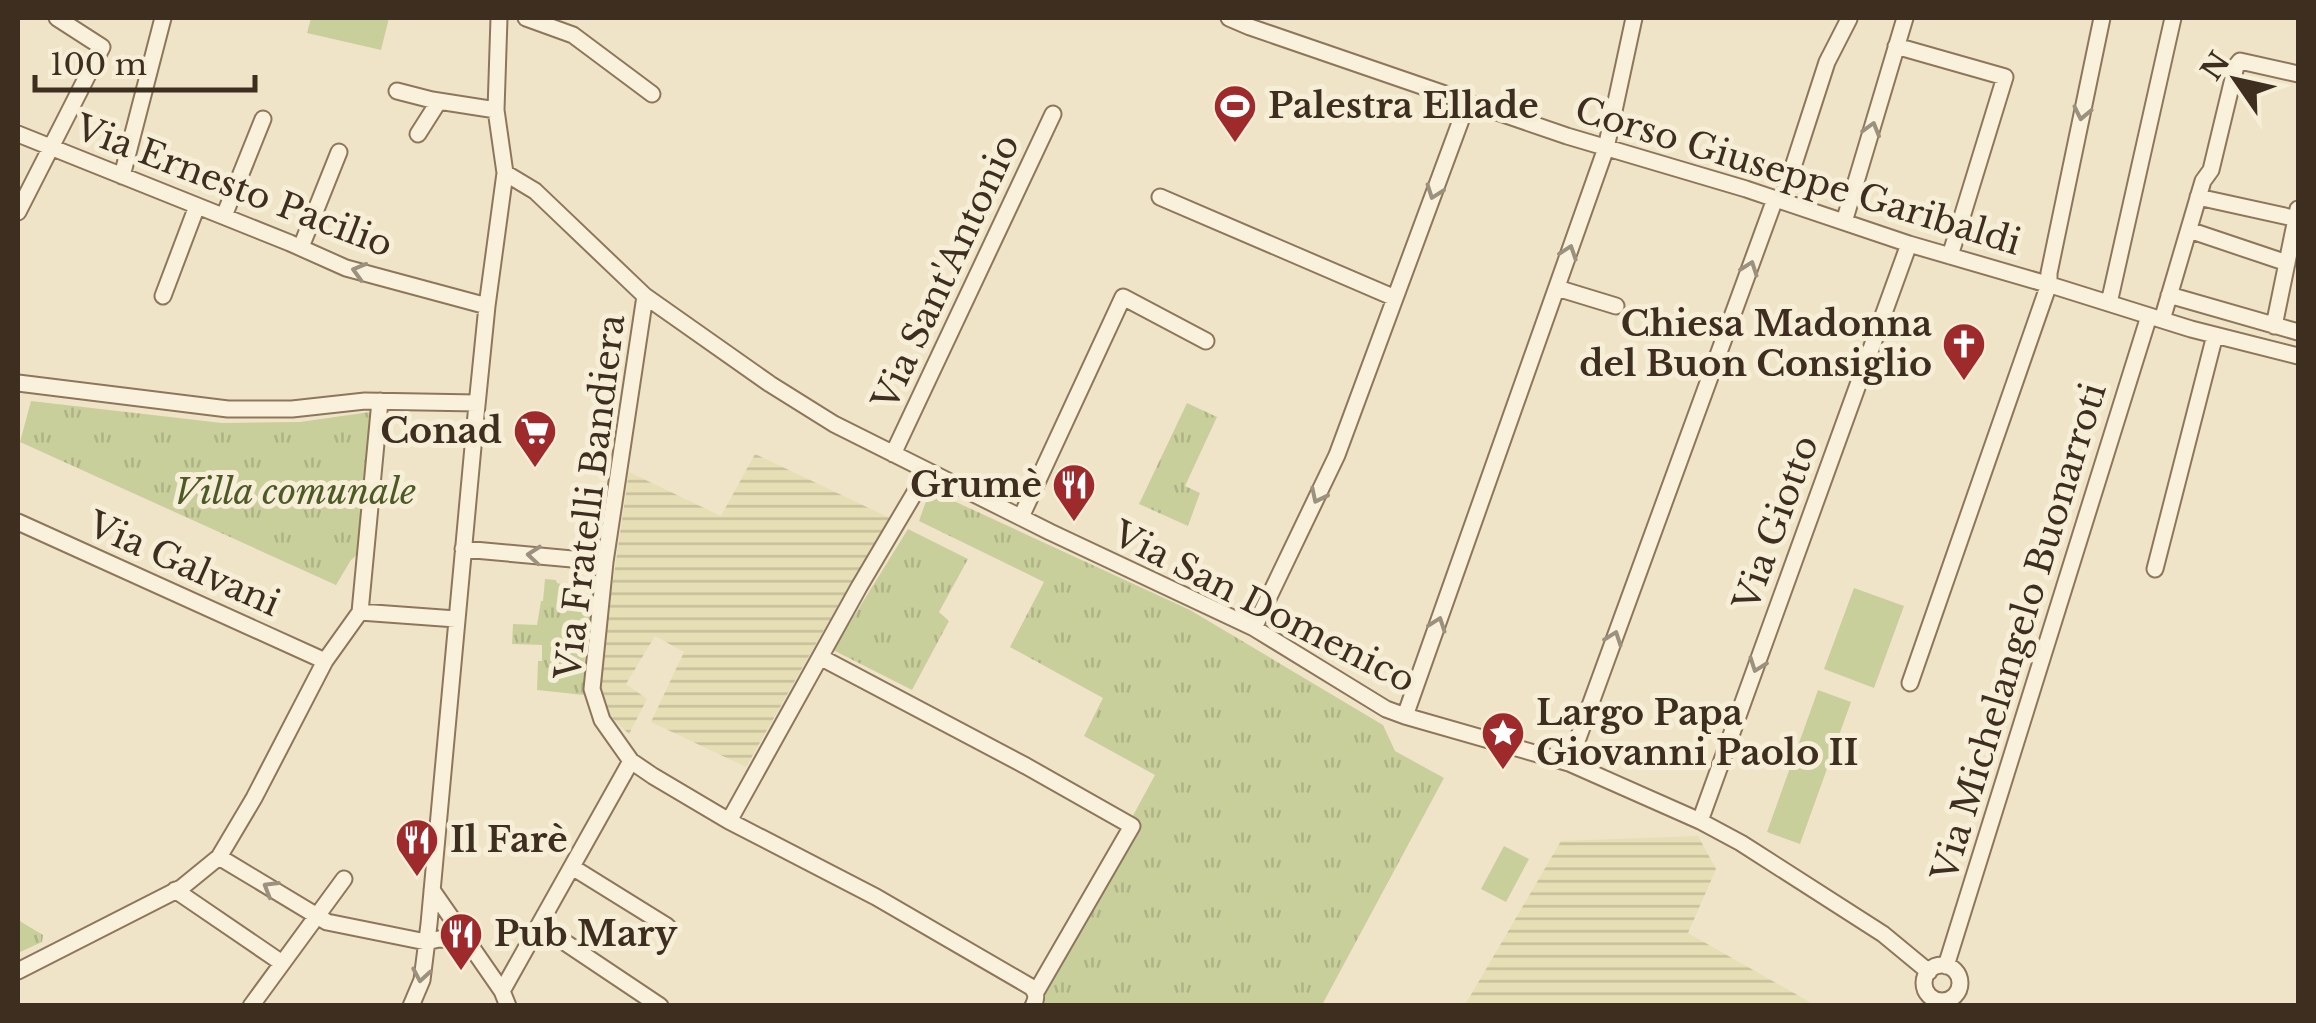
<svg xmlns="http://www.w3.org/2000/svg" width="2316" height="1023" font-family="'Libre Baskerville',serif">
<defs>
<pattern id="farmland-rules" width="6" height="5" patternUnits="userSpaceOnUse" patternTransform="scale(2.5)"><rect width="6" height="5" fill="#e6deb5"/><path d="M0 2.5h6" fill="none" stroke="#c6bf9b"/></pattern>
<pattern id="grass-tufts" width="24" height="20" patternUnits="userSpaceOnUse" patternTransform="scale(2.5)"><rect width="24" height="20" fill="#c9cf9b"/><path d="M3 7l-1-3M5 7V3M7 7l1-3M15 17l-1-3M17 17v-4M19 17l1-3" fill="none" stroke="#aeb285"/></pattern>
</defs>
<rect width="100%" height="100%" fill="#f0e4c8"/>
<path fill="url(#farmland-rules)" d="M755,454L892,519L826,626L746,767L651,722L684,652L655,636L626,684L647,699L629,734L610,716L597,690L629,472L721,516Z
M1698,836L1716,869L1688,933L1815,1005H1465L1561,841Z"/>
<path fill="url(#grass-tufts)" d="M31,401L222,423L300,422L377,411L358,554L351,560L336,585L20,442Z
M1187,403L1217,417L1185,486L1200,493L1188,526L1139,504Z
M930,490L1190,610L1383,725L1395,751L1444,778L1322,1005H1035L1040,987L1155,775L1084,736L1103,698L1010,647L1044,582L919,521Z
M908,529L968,559L939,612L949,621L912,690L833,650Z
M545,579L556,580L557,583L566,585L565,599L596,603C583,632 585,664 584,695L537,690L538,661H542V645L512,644L513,624L537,625L541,601H543Z
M18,920L43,935L42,942L18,953Z"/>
<path fill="#c9cf9b" d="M311,18H389L381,50L307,33Z
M1854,588L1904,606L1874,688L1824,669Z
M1818,690L1851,702L1800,844L1767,832Z
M1504,846L1529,859L1506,902L1481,889Z"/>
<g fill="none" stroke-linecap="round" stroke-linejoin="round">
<g stroke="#8d765c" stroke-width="19">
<path id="minor" d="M526,18L573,35L652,94
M1229,18L1250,27L1567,136L1746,189L1909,244L2057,287L2191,329L2298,356
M1896,46L2005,77L1950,256
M397,91L432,100L496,110
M18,134L290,243L346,268L487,306
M418,134L439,101
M505,173L535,191L645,296L770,384L834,424L1050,532L1254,628L1386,709L1405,716L1569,763L1700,821L1741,843L1883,934L1929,972
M122,176L163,18
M1160,197L1395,298
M2198,197L2298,219
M1782,201L1827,62L1849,19
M18,212L102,47L57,18
M224,216L263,119
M1844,222L1905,18
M2189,230L2287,263
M301,247L339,152
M1557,288L1616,306
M2169,295L2298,332
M163,296L197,206
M645,296L605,562L592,689L602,720L631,761L653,776L729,821L876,897L1031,987C1037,993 1037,998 1033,1006
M2109,303L2173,18
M2162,320L2203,181L2211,170L2236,66L2240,61L2298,74
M2274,326L2298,209
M18,383L228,409H292L365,401L477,403
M893,454L1053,114
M1021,517L1123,297L1206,341
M18,522L325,661
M463,549L605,562
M2155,569L2215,335
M360,612L380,401
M360,612L456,619
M1254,628L1337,455L1468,101
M820,657L1026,766L1132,826L1036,992
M1910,683L2049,284V273L2102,18
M1405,716L1606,148L1634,18
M1569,763L1775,199
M729,821L859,587L927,472
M1700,821L1909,244
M219,857L327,922L426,942L439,939L469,940
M572,867L667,926
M175,890L282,963
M432,890L502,991L508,1006
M539,925L660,1006
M1924 983a18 18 0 1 1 36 0a18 18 0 1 1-36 0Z
M1946,966L2149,316
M18,971L181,888L219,857L254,798L325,661L360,612
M502,991L631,761
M251,1006L344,879
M411,1006L422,980L429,924L475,425L487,306L505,173L496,110L499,18"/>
</g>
<use href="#minor" stroke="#faf1dc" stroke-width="15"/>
</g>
<defs><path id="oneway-chevron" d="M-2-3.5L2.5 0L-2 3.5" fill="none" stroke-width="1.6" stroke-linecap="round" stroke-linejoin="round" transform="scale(2.5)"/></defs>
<g stroke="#9c907e">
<use href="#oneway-chevron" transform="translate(2082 113) rotate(102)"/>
<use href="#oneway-chevron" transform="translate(1872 129) rotate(-74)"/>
<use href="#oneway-chevron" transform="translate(1434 192) rotate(110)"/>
<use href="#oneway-chevron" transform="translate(1569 252) rotate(-71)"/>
<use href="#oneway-chevron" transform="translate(1750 268) rotate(-70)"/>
<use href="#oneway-chevron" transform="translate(359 271) rotate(-164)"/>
<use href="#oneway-chevron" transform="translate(1318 496) rotate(116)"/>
<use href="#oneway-chevron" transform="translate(534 555) rotate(-175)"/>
<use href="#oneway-chevron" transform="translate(1438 624) rotate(-70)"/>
<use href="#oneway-chevron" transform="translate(1614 638) rotate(-70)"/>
<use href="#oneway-chevron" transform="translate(1757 665) rotate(110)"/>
<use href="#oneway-chevron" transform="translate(270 888) rotate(-149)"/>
<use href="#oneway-chevron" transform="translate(421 975) rotate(100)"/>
</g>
<defs>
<g id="stadium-pin" transform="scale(2.25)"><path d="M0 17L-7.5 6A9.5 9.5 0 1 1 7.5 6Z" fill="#9e2a2b" stroke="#f7eed8"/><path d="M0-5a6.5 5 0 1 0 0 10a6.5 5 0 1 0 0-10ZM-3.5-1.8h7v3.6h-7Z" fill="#fff"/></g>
<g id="church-pin" transform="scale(2.25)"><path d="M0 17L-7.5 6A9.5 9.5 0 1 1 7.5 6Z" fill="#9e2a2b" stroke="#f7eed8"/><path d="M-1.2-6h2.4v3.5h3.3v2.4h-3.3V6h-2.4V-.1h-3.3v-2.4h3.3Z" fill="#fff"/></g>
<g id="supermarket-pin" transform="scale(2.25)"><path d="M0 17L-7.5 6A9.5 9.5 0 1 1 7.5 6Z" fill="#9e2a2b" stroke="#f7eed8"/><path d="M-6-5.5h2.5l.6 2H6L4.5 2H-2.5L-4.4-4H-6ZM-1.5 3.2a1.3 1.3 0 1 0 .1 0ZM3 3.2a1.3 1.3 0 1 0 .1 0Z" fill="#fff"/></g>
<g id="restaurant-pin" transform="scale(2.25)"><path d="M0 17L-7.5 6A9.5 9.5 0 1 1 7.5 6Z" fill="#9e2a2b" stroke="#f7eed8"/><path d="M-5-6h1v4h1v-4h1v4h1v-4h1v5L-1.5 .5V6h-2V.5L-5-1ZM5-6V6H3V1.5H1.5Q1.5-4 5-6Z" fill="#fff"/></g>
<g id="sight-pin" transform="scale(2.25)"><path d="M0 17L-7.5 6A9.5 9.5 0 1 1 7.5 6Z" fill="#9e2a2b" stroke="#f7eed8"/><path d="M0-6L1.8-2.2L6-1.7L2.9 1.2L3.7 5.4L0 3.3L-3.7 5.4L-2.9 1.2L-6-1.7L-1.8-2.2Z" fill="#fff"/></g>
</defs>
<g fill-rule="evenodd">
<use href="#stadium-pin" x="1235" y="106"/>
<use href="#church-pin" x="1964" y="344"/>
<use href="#supermarket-pin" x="535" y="431"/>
<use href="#restaurant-pin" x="1074" y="485"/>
<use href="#sight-pin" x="1503" y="733"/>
<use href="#restaurant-pin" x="417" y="840"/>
<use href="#restaurant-pin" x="461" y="934"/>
</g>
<g text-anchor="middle" stroke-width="10" stroke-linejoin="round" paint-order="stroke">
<g font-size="35" font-weight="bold" fill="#3d2e20" stroke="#f7eed8" text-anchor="start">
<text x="1268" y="118">Palestra Ellade</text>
<text x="1932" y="336" text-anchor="end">Chiesa Madonna<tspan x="1932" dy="40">del Buon Consiglio</tspan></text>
<text x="502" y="443" text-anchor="end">Conad</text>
<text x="1042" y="497" text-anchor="end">Grumè</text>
<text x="1536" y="725">Largo Papa<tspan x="1536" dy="40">Giovanni Paolo II</tspan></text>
<text x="450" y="852">Il Farè</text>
<text x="494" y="946">Pub Mary</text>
</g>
<g font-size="35" fill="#3d2e20" stroke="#f7eed8">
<text transform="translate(1798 176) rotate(17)" y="12">Corso Giuseppe Garibaldi</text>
<text transform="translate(234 186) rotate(21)" y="12">Via Ernesto Pacilio</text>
<text transform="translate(946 272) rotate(-65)" y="12">Via Sant'Antonio</text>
<text transform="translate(590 497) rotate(-83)" y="12">Via Fratelli Bandiera</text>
<text transform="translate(1776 523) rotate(-70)" y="12">Via Giotto</text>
<text transform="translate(184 564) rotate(24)" y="12">Via Galvani</text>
<text transform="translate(1264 607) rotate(27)" y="12">Via San Domenico</text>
<text transform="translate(2019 632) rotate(-73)" y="12">Via Michelangelo Buonarroti</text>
</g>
<g font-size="35" font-style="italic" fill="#4d5a26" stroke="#f7eed8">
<text x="295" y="504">Villa comunale</text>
</g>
</g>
<rect width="2316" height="1023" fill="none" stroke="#3d2e20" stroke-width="40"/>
<g transform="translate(2236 80) rotate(304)" stroke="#f7eed8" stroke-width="8" paint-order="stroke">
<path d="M0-8L18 38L0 25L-18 38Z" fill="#3d2e20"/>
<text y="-15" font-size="28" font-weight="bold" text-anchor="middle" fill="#3d2e20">N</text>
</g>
<path d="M35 75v15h220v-15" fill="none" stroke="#3d2e20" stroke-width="5"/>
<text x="50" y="75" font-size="30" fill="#3d2e20" stroke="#f7eed8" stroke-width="8" paint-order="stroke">100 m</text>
</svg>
